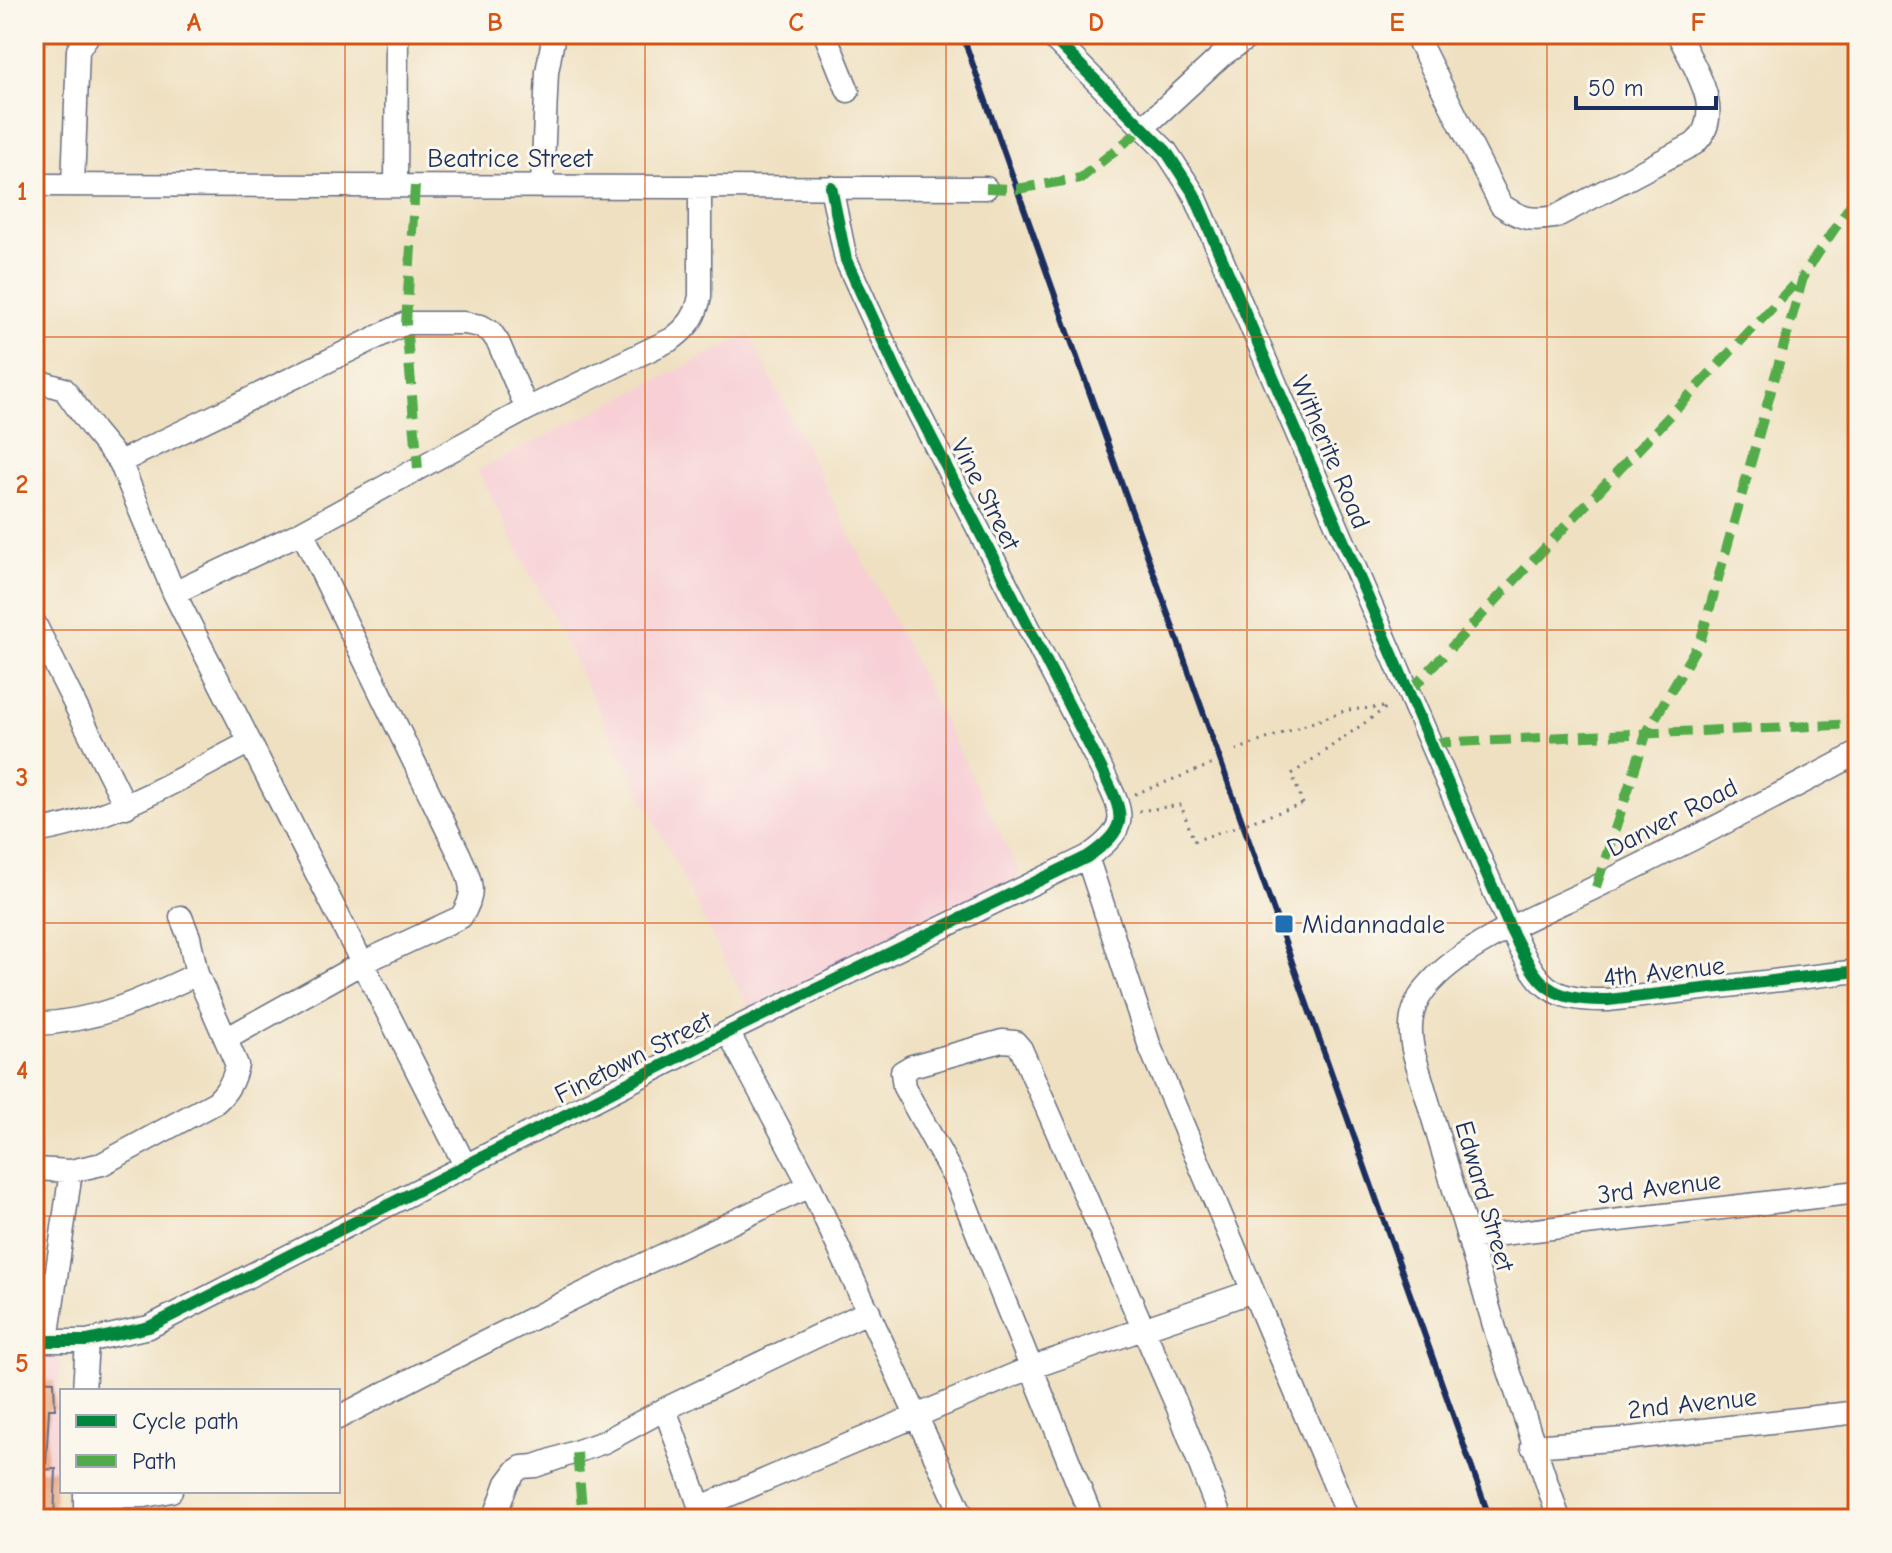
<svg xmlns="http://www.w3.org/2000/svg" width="1892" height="1553" font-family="'Comic Neue',sans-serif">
<rect width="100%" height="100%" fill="#fbf7ec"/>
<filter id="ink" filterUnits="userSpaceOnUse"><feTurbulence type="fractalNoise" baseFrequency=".0125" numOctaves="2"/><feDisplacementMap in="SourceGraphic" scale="16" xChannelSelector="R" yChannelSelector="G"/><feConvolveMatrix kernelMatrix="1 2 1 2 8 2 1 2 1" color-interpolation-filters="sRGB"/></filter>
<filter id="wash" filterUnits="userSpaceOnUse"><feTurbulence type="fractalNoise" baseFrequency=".006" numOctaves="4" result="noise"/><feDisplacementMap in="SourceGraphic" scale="32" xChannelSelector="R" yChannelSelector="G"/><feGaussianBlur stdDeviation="1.8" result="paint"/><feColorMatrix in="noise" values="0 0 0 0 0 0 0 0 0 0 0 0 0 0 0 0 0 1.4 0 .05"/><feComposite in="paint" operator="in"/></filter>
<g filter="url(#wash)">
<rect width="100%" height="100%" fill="#efe0c1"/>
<path fill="#f7cfd5" d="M749,334L1022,876L750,1011L478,470Z
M34,1353H60L56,1469L34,1470Z"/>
<g id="blocks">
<path fill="#e59c78" d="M34,1380L54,1381L55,1409H49L46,1464L34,1463Z
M56,1469L54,1519H34V1470Z"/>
</g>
</g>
<g filter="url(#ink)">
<use href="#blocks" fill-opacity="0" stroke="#656d81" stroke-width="2"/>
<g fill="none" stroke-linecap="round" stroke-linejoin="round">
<g stroke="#656d81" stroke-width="25">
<path id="street" d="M825,34L848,91
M1049,34L1166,151L1194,194L1510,928C1537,981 1542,1001 1608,1000L1858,971
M1415,34L1501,205C1522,219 1530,221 1555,217L1694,144C1728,114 1693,66 1678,34
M1143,128L1221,56L1253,34
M34,185L986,188
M73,185L78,50L89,34
M396,186L397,34
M542,186L547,72L554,34
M34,380L64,389L94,431L120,462L174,593L466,1167
M120,462L406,323H464L481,326L491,332L498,342L527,409
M174,593L302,532L527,409L672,339C688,327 696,317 700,296V187
M34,622L126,807
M34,832C113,820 179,779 248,743
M1087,857L1150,1047L1349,1519
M181,917L189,937L197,974
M34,1024C96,1022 142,1000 197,974L237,1065C233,1081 228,1091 216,1102L102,1164L71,1171L47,1341
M728,1032L810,1186L964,1519
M226,1039L362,963L461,917C478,892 470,879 459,854L302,532
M34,1169L71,1171
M1468,1238L1858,1192
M34,1341H87L149,1327L728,1032L1087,857C1134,825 1122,813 1101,768L896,369L846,260L831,187
M84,1391L87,1341
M665,1409L704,1519
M338,1418C493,1335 650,1260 810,1186
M1532,1446L1624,1439L1858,1412
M85,1491V1519
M85,1497L145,1496L171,1491
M701,1507L1030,1368L1253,1291
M494,1519L507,1483L516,1471L522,1467L535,1466L604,1442L665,1409L869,1311
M1092,1519L958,1185L904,1087L902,1072L912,1066L1002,1041L1015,1042L1021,1049L1178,1408L1221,1519
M1559,1519L1496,1332L1414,1054C1407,1025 1411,1002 1432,981C1469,941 1547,911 1596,887C1684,844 1772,799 1858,753"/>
</g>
<path stroke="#656d81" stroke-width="3" stroke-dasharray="2 6" stroke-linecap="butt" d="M1236,750L1347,710L1385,707
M1135,794L1213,764
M1303,804L1292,774L1390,705
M1139,811L1181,805L1194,841"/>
<use href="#street" stroke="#fff" stroke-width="22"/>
<path stroke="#1b2f5e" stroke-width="6" d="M962,34L1490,1519"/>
<path stroke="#656d81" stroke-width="3" stroke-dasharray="2 6" stroke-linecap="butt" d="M1194,841L1303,804"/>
<path stroke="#52ab49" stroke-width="10" stroke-dasharray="20 10" stroke-linecap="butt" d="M415,186L406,323L418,469
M986,188L1017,189L1081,178L1143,128
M1409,692L1801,277
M1431,743L1858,724
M1596,887L1647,732L1701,639L1804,274L1858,194
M577,1453L583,1519"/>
<g stroke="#fbf7ec" stroke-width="17">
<path id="cycleway" d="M1049,34L1166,151L1194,194L1510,928C1537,981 1542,1001 1608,1000L1858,971
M34,1341H87L149,1327L728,1032L1087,857C1134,825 1122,813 1101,768L896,369L846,260L831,187"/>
</g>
<use href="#cycleway" stroke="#00873e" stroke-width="12"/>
</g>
</g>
<path fill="none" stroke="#d45514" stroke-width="2" stroke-opacity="0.55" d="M345,34V1519M645,34V1519M946,34V1519M1247,34V1519M1547,34V1519M34,337H1858M34,630H1858M34,923H1858M34,1216H1858"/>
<rect fill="#1f6fb2" stroke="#fbf7ec" stroke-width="3" x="1274" y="914" width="20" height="20" rx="4"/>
<g text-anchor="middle" stroke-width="6" stroke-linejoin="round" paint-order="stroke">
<g font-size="26" fill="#1b2f5e" stroke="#fbf7ec">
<text x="510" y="167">Beatrice Street</text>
<text transform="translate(1331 452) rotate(67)" y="9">Witherite Road</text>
<text transform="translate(986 494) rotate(63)" y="9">Vine Street</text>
<text transform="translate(1672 817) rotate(-27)" y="9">Danver Road</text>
<text transform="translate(1664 971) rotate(-6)" y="9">4th Avenue</text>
<text transform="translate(633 1057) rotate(-27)" y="9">Finetown Street</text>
<text transform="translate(1659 1187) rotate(-7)" y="9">3rd Avenue</text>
<text transform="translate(1485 1196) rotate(74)" y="9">Edward Street</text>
<text transform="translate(1692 1403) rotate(-6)" y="9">2nd Avenue</text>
</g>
<g font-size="26" fill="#1b2f5e" stroke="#fbf7ec" text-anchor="start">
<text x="1302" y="933">Midannadale</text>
</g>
</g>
<rect width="1892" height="1553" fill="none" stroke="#fbf7ec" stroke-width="88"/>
<rect x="60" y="1389" width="280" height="104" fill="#fbf7ec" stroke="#a1a7b3" stroke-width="2"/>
<rect x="76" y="1415" width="40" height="12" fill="#00873e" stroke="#a1a7b3" stroke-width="2"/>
<text x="132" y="1429" font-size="24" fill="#1b2f5e">Cycle path</text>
<rect x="76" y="1455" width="40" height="12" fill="#52ab49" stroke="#a1a7b3" stroke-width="2"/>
<text x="132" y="1469" font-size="24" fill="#1b2f5e">Path</text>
<path d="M1576 96v12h140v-12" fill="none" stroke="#1b2f5e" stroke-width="4"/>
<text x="1588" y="96" font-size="24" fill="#1b2f5e" stroke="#fbf7ec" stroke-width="6" paint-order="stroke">50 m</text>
<rect x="44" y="44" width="1804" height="1465" fill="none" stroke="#d45514" stroke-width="3"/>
<g font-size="26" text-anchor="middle" font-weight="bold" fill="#d45514">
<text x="194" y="31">A</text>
<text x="495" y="31">B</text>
<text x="796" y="31">C</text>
<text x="1096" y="31">D</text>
<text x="1397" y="31">E</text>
<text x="1698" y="31">F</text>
<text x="22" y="200">1</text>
<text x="22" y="493">2</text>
<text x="22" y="786">3</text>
<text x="22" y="1079">4</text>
<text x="22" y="1372">5</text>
</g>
</svg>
